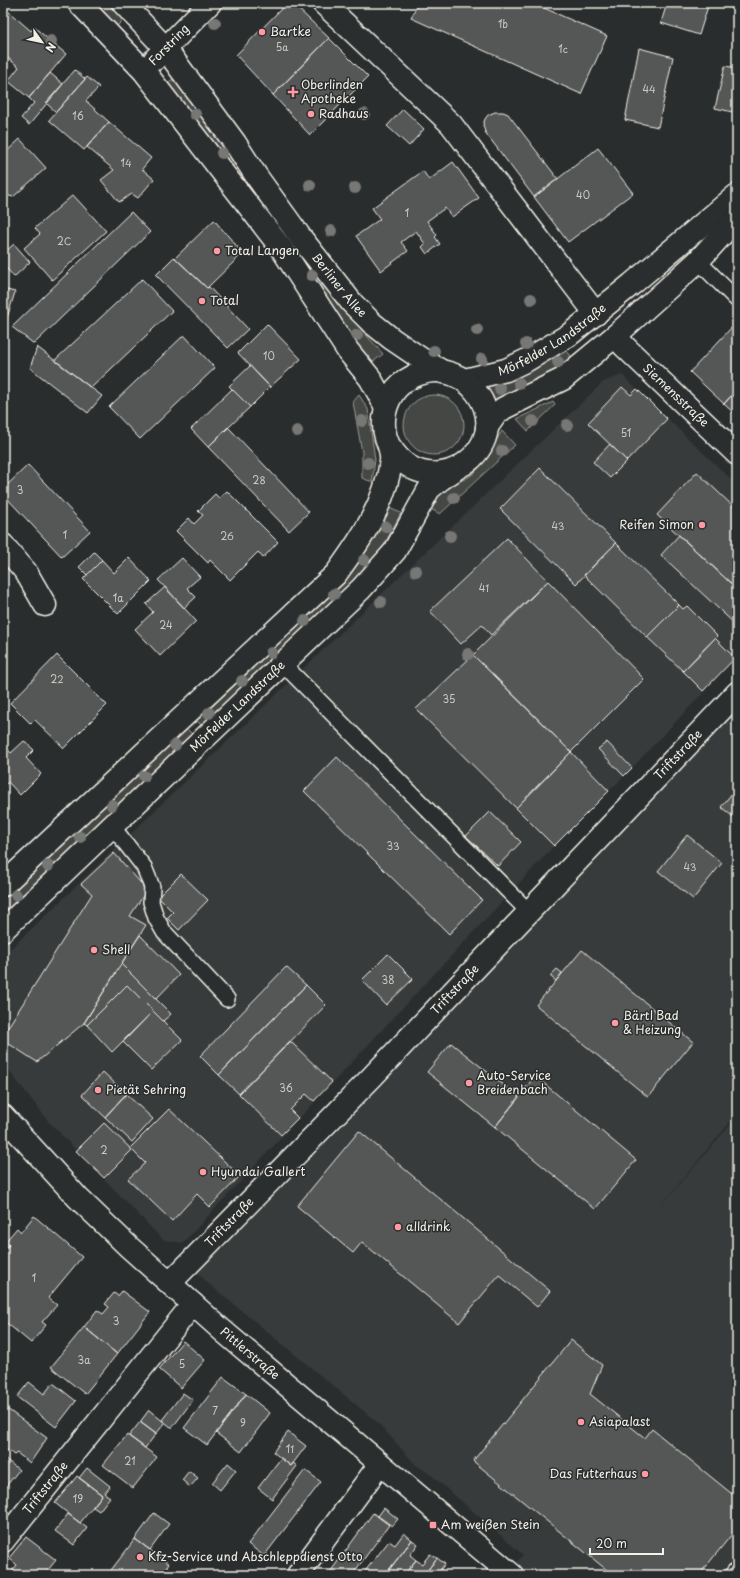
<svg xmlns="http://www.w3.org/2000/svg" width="740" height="1578" font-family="'Playpen Sans',sans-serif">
<rect width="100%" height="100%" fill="#2a2d2e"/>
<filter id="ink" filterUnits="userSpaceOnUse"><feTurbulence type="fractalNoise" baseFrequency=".025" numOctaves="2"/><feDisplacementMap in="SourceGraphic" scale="8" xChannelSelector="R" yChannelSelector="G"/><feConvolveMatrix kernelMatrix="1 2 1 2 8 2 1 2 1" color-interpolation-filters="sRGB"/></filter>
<g filter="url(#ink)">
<path fill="#373a3a" d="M622,375L737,485V657L632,768L554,846L183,1243L163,1240L49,1122L3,1063V956L603,382Z
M737,693V1114L658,1209L737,1117V1575H505L523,1555L431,1475L416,1465L377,1422L209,1284L188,1263Z"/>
<path fill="#444645" stroke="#9c9c96" d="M92,3H108L125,18L115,28Z
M171,80H175L235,160L234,165L228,169L167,85Z
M309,261L338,303L383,354L369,365L302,266Z
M565,348L575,362L528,390L491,402L482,385Z
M359,395L368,409L375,460L372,482L362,478V452L353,402Z
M404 425a30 30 0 1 1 60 0a30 30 0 1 1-60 0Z
M553,402L555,405L528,431L517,419Z
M502,431L515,445L440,514L429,508C433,502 437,495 442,491C453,482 468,481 479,468C489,457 494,443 502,431Z
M384,506L401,513L382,549L366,570L204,728L194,718Z
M184,726L194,736L3,918V898Z"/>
<path fill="#555756" stroke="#f4f1e8" d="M287,3H292L329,38L273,95L236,55Z
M418,3H533L607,36L581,94L411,18Z
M667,3H696L708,6L699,35L661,23Z
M3,9L9,12L31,31L34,27L66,54L29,98L8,81L19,67L3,54Z
M737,23V35L734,34Z
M329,38L368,77L310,135L273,95Z
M639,48L673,57L658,127L625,120Z
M725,66L737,68V113L715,108Z
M75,70L85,79L56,112L46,103Z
M50,73L63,84L29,125L21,118L34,103L29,98Z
M87,77L99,87L86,101L109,122L84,150L49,120Z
M403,109L424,129L409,146L387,126Z
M495,112H503L508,114L558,179L534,197L485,132L483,125L485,119L488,115Z
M109,122L151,158L142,169L154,179L138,198L132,194L119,202L101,180L114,170L87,147Z
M20,139L46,168L13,197L3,194V155Z
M598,148L633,193L568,242L534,197Z
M453,162L479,198L452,217L445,208L427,221L437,235L435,237L440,244L427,254L422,247L425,244L416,231L401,242L408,251L381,271L356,236L380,219L372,208L423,171L429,180Z
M73,195L106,231L52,280L24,248L40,234L35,228Z
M131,212L150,232L34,344L12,327Z
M214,220L243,253L207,288L175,258Z
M14,244L30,262L14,277L3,264V254Z
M174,257L207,288L209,287L248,329L228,348L156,275Z
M142,279L172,311L91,388L55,360Z
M3,289L15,292L3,331Z
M267,324L301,359L270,387L238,353Z
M732,327L737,331V389L724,404L690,372Z
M184,335L215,368L140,439L109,407Z
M37,347L102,396L88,413L30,368Z
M250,366L270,387L250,407L229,386Z
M622,387L631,395L637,389L667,419L627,461L588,423Z
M232,389L250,407L208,447L191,429Z
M737,389V416L724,404Z
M228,427L309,512L289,531L208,447Z
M610,444L627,461L610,478L593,462Z
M28,465L90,531L62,557L3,494V489Z
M540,468L616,543L576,584L500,509Z
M697,472L737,510V589L657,515Z
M227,491L278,542L263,558L258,552L230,580L210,560L208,563L176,531L189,518L194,524L203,515L198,511L215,494L219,498Z
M679,535L737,589V626L661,555Z
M507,538L548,581L491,635L482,625L461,644L430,611Z
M616,543L679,605L647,637L584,575Z
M94,552L102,560L87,575L79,567Z
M129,558L151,581L118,614L83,579L102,560L114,573Z
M182,558L200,577L187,588L196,597L184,608L158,580Z
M548,581L644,679L571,752L473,655Z
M165,587L196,621L160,656L135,629L153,612L146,604Z
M679,605L683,609L687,606L717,636L683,671L647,637Z
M715,638L735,658L703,691L683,671Z
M3,640L8,645L3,650Z
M57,655L107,705L64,748L35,720L31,724L10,703Z
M473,655L571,752L516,808L416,709Z
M24,741L34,750L26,758L41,774L20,795L8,782L3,787V744L11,753Z
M607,742L632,768L624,776L598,749Z
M571,752L609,791L554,846L516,808Z
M337,757L482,900L449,934L304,791Z
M737,787V820L721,807Z
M3,803L7,807L3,811Z
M490,812L521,842L498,866L466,836Z
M687,835L722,863L693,899L658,871Z
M114,853L147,890L130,916L146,925L84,1023L37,1062L3,1040V1035L92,894L81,884Z
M181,874L208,900L179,930L167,918L173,912L158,897Z
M140,935L179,975L156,999L121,964Z
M582,950L693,1042L648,1097L536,1005Z
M388,954L413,979L386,1005L362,980Z
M121,964L171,1014L163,1021L127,985L87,1025L84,1023Z
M286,967L306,985L219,1075L200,1056Z
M557,969L562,973L556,981L550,976Z
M127,985L153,1011L112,1052L87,1025Z
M306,985L326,1005L239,1094L219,1075Z
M153,1011L182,1040L151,1070L123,1042Z
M290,1041L332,1082L314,1101L306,1094L290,1110L298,1118L281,1135L239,1094Z
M451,1043L519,1097L495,1127L427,1072Z
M103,1072L126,1094L105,1117L82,1095Z
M535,1076L636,1160L595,1209L495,1127Z
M126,1094L153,1119L132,1142L105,1117Z
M169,1109L240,1176L210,1207L197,1194L172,1221L128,1179L145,1163L130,1148Z
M104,1123L132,1150L104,1178L76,1151Z
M359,1131L550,1291L537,1307L499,1275L459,1323L362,1242L353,1253L297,1206Z
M34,1216L82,1257L48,1298L57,1305L42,1322L46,1325L31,1343L3,1320V1252L9,1245L5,1242L17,1228L21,1232Z
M122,1291L150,1312L117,1354L84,1327L97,1310L103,1314L109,1307L105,1304L114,1293L118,1296Z
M84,1327L117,1354L85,1394L51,1367Z
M571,1340L602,1365L590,1394L645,1438L652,1429L737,1498V1528L699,1575H613L473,1461Z
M183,1341L205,1360L181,1388L159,1369Z
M223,1377L246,1394L207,1445L184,1428Z
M29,1382L44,1394L53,1383L76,1401L56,1427L17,1397Z
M183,1393L193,1400L172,1428L162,1420Z
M246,1394L270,1413L241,1452L216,1433Z
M3,1406L47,1438L30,1463L17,1453L14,1455L3,1447Z
M149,1410L165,1423L156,1434L140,1422Z
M140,1422L156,1434L145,1448L129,1436Z
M288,1432L306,1446L291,1466L273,1452Z
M127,1435L157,1457L133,1488L103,1465Z
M3,1457L19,1470L3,1490Z
M281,1458L291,1466L293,1463L297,1466L272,1499L258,1488Z
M228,1463L236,1470L220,1490L212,1483Z
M87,1468L110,1486L104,1493L110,1497L99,1511L93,1507L102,1495L79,1478Z
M305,1470L321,1482L264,1556L248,1544Z
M189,1471L198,1478L190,1487L182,1480Z
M77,1476L102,1495L80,1523L55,1503Z
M384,1508L398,1519L392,1526L378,1516Z
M154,1513L169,1524L150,1550L135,1539Z
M373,1513L389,1525L352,1575H328Z
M68,1514L87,1528L74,1545L55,1531Z
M404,1533L412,1540L385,1575H362L389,1541L395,1545Z
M26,1537L56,1560L44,1575H18L12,1571L17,1565L9,1558Z
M135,1539L169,1564L161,1575L108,1574Z
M412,1540L418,1544L410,1555L416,1560L404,1575H385Z
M430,1554L437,1558L424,1575H404L416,1560L422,1564Z
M437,1558L445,1564L436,1575H424Z"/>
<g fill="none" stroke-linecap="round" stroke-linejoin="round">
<g stroke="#f4f1e8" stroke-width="18">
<path id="service" d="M698,261L737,300
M282,663L529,912
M112,826L144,867L152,887L151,902L156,918L164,932L227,999
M732,1575L737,1569"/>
</g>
<g stroke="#f4f1e8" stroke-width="25">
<g id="minor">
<path d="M79,3L144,71L282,249L348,351L370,378L386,407"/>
<path id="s1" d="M123,3L165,48L235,143L257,177L301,238L352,303L372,323L392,339L423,360L443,372"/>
<path d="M323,3L451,124L596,314"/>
<path d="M155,59L210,3"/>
<path id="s2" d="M615,336L625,347L737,454"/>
<path d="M3,545L26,572L45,605"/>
<path id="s3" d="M3,1116L78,1198L129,1247L223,1331L512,1575"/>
<path id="s4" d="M170,1283L370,1079L737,693"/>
<path id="s5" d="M3,1541L193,1304"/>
<path d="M298,1575L380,1464"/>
</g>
</g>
<g stroke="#f4f1e8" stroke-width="25">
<g id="secondary">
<path id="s6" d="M465,380L506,370L527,360L569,335L632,284L737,195"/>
<path d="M487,427L496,414L504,408L563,379L615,336L698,261L737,218"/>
<path d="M3,885L336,574C360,541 386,503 391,461C392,452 389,446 386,438C381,421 385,403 396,389C408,376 428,368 445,372C458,375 469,382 477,393C517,448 431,509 391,448"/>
<path id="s7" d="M3,930L361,589L395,551L429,489L441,479L453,471"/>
</g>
</g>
<use href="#service" stroke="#2a2d2e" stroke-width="15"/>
<use href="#minor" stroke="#2a2d2e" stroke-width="22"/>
<use href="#secondary" stroke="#2a2d2e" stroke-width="22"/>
</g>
<g fill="#777875">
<circle cx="215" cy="23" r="6"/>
<circle cx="51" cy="41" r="6"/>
<circle cx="195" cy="114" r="6"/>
<circle cx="364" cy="114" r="6"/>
<circle cx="222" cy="153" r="6"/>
<circle cx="310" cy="185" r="6"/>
<circle cx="355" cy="188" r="6"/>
<circle cx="331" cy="231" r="6"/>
<circle cx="312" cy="275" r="6"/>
<circle cx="531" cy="299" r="6"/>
<circle cx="477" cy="330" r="6"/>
<circle cx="357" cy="335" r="6"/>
<circle cx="526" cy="344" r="6"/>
<circle cx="434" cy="351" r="6"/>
<circle cx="482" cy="359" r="6"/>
<circle cx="558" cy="362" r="6"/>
<circle cx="519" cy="383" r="6"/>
<circle cx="500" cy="389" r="6"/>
<circle cx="362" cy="421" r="6"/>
<circle cx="533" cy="421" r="6"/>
<circle cx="567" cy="425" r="6"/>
<circle cx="297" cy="431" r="6"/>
<circle cx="502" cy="451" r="6"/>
<circle cx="368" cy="463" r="6"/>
<circle cx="454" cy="498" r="6"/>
<circle cx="386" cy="527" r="6"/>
<circle cx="450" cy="536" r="6"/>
<circle cx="364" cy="560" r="6"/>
<circle cx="416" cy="571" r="6"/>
<circle cx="334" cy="594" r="6"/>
<circle cx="381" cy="602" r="6"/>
<circle cx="305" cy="621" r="6"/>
<circle cx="271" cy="653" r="6"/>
<circle cx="468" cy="654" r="6"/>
<circle cx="242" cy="681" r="6"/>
<circle cx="209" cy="713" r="6"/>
<circle cx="175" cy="745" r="6"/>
<circle cx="144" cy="776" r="6"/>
<circle cx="112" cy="805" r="6"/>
<circle cx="80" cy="837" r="6"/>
<circle cx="48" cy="866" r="6"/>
<circle cx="16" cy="895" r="6"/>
</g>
</g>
<g fill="#ff9aa2" stroke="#2a2d2e" stroke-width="1.5">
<circle cx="262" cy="32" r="4"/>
<path d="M291 86h4v4h4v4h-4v4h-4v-4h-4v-4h4z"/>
<circle cx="311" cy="114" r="4"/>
<circle cx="217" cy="251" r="4"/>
<circle cx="202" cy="301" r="4"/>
<circle cx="702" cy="525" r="4"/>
<circle cx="94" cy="950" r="4"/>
<circle cx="615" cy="1023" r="4"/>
<circle cx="469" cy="1083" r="4"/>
<circle cx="98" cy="1090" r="4"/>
<circle cx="203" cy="1172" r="4"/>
<circle cx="398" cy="1227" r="4"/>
<circle cx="581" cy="1422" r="4"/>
<circle cx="645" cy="1474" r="4"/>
<rect x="429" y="1521" width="8" height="8" rx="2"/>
<circle cx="140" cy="1557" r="4"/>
</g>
<g text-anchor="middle" stroke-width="3" stroke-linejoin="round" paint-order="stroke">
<g font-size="10" fill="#cccac4">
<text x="503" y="28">1b</text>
<text x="282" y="51">5a</text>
<text x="563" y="53">1c</text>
<text x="649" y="93">44</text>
<text x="78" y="120">16</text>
<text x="126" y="167">14</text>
<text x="583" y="199">40</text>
<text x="407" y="217">1</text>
<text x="64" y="245">2C</text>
<text x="269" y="360">10</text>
<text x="626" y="437">51</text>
<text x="259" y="484">28</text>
<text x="20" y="494">3</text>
<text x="558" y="530">43</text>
<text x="65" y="539">1</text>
<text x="227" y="540">26</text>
<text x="484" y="592">41</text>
<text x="118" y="602">1a</text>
<text x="166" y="629">24</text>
<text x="57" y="683">22</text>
<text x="449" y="703">35</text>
<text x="393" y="850">33</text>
<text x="690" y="871">43</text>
<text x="388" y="984">38</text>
<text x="286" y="1092">36</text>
<text x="104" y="1154">2</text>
<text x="34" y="1282">1</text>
<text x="116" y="1325">3</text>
<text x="84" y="1364">3a</text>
<text x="182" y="1368">5</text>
<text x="215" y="1415">7</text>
<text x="243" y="1427">9</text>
<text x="290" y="1453">11</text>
<text x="130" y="1465">21</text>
<text x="78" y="1503">19</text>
</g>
<g font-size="12" fill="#f4f1e8" stroke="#2a2d2e" text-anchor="start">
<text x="270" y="36">Bartke</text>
<text x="301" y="89">Oberlinden<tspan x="301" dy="14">Apotheke</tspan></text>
<text x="319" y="118">Radhaus</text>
<text x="225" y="255">Total Langen</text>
<text x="210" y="305">Total</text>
<text x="694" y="529" text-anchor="end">Reifen Simon</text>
<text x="102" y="954">Shell</text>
<text x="623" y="1020">Bärtl Bad<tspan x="623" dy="14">&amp; Heizung</tspan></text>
<text x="477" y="1080">Auto-Service<tspan x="477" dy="14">Breidenbach</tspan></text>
<text x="106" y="1094">Pietät Sehring</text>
<text x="211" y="1176">Hyundai Gallert</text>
<text x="406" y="1231">alldrink</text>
<text x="589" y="1426">Asiapalast</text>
<text x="637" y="1478" text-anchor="end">Das Futterhaus</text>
<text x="441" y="1529">Am weißen Stein</text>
<text x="148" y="1561">Kfz-Service und Abschleppdienst Otto</text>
</g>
<g font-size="12" fill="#f4f1e8" stroke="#2a2d2e">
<text transform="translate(169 45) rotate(-46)" y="4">Forstring</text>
<text dy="4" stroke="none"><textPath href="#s1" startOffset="356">Berliner Allee</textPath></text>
<text dy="4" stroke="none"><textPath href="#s6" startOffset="97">Mörfelder Landstraße</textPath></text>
<text dy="4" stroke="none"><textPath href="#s2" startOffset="85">Siemensstraße</textPath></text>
<text dy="4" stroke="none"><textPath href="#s7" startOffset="324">Mörfelder Landstraße</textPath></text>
<text dy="4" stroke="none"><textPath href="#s4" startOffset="733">Triftstraße</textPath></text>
<text dy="4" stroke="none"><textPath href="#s4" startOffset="409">Triftstraße</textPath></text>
<text dy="4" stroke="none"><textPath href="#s4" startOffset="85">Triftstraße</textPath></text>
<text dy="4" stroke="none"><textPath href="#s3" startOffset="343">Pittlerstraße</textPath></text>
<text dy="4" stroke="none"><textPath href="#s5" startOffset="68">Triftstraße</textPath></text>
</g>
</g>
<rect width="740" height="1578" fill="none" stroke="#2a2d2e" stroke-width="16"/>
<rect x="8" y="8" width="724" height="1562" fill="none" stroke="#f4f1e8" stroke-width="1.5" filter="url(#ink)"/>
<g transform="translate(42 42) rotate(123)" stroke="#2a2d2e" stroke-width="3" paint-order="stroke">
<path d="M0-3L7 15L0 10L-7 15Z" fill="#f4f1e8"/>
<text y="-6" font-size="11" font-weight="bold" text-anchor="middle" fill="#f4f1e8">N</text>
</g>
<path d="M590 1548v6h73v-6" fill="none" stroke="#f4f1e8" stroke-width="2"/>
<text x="596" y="1548" font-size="12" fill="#f4f1e8" stroke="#2a2d2e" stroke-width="3" paint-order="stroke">20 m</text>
</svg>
